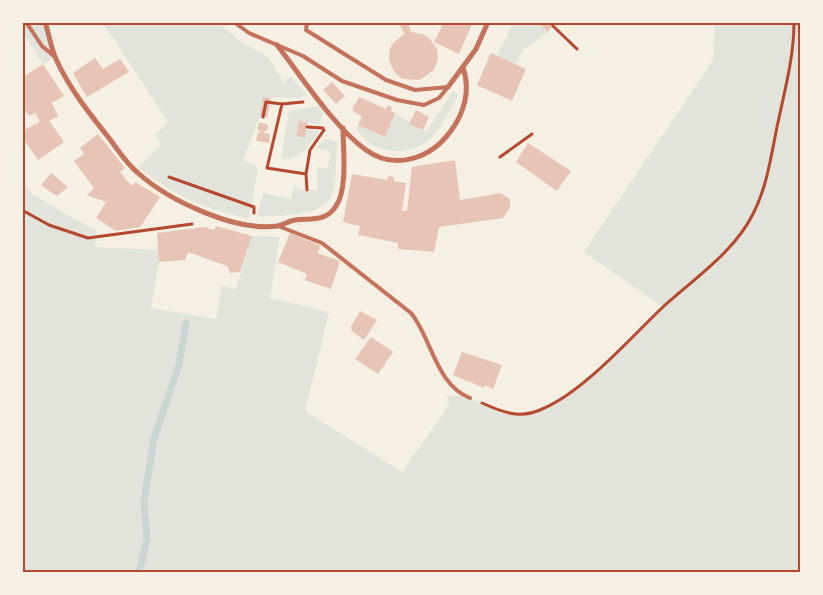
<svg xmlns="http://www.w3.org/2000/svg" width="823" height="595" font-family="Helvetica,sans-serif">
<rect width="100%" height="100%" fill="#f6efe4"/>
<path fill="#e2e4dc" d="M22,23H45L55,57L43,64L23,33Z
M103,23H219L240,41L269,58L284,83L290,76L307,95L299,98L263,97L260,116L243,160L258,168L249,219C203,208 175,196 138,167L161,144L155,135L168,122Z
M513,23H536L548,32L523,50L515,64L497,56Z
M715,23H800V572H23L22,180L32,194L96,231L95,247L158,250L159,262L151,308L216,319L222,286L236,289L252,236L280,237L270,298L329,312L305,411L402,472L449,405L447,396C474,391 496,419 523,415C567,410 631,338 663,307L584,252L713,60Z
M453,91L458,95C442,126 428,157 388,150C374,148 364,141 356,129L358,125L384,137L395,113L426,132Z
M318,106L323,113L320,125L299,121L296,136L305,138L306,129L319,131C310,145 299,162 281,158L289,111Z
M325,139L337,142C336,158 337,176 333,192C327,218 278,215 257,217L263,193L291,199L294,186L300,190H318L317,167L328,169L330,151L316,148Z"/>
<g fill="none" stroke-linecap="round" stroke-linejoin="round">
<path stroke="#c9d6d2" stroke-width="7" d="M139,572L147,540L144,501L154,439L179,365L186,323"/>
</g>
<path fill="#e6c5b7" d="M402,22H408L411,32L422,34L429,38L437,49L438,59L434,70L420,80L403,79L396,74L391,66L389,58L390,48L395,41L405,34L400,26Z
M444,22H473L459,54L434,42Z
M540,22H555L548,32L539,24Z
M491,53L526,69L512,101L477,85Z
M95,58L103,69L120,59L129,72L87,97L73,73Z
M43,64L64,96L52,103L58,116L49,121L64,142L38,160L22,137V131L40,122L35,113L29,116L22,105V78Z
M332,82L345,96L336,104L323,90Z
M263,97L271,98L267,118L260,116Z
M359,97L386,109L387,105L392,107L391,111L395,113L385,137L358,125L362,117L352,110Z
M416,110L429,117L423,130L409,124Z
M299,121L307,123L305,138L296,136Z
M260,122L268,125V129L263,133L270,134L269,143L256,141L258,132H261L257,128Z
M98,134L125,168L120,172L128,182L133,186L135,182L160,197L140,227L116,231L96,218L106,202L87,195L94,188L74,161L84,154L80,148Z
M528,143L571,171L557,191L516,162Z
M455,160L460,200L500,193L510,199V207L503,218L439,227L434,252L398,249V243L358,235L360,226L343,222L352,174L387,180L388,176L394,177V181L406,183L402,211H407L412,167Z
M51,173L68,187L57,196L41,185Z
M216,226L252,236L240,272L230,273L227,266L188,252L185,260L159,262L157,233L205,227L214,230Z
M290,233L321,246L317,253L340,261L331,289L305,280L307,274L278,262Z
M360,311L377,320L364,340L352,331L351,327Z
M371,337L393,352L378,374L355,359Z
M462,352L502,365L493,389L485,385L484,388L453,375Z"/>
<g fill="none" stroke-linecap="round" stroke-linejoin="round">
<path stroke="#b5482f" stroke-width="3" d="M553,26L577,49
M303,102L282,104L267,168L306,174L310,150L324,130
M263,117L266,102L282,104
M307,127L323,128
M500,157L532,134
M306,174L307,190
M169,177L254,207V213
M22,210L49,225L88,238L192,224
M482,403C502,412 519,419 540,410C583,393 630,338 664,306C695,278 734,252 753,214C767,187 771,156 777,127C784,93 794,58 794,22"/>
<path stroke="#c5725c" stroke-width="4" d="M26,22L42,46L55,57
M234,22L249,33L303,56L342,81L397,100L424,105L439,98L448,87
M307,22L306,30L386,80L415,90L448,87
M278,226L322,243L411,313C432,339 436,385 470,398"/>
<path stroke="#c5725c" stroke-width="5" d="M45,22C49,34 51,48 56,59C69,88 89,113 109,138C118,150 126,163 138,173C168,200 235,232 277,226C283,225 289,221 295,220C312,218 326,222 336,206C348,189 343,148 343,128
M277,45C302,77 334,127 366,150C395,171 431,158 450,132C464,114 471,90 463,68
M448,87L476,49L488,22"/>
</g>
<rect width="823" height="595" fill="none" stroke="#f6efe4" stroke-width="48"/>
<rect x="24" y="24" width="775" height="547" fill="none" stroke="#b5482f" stroke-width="2"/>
</svg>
